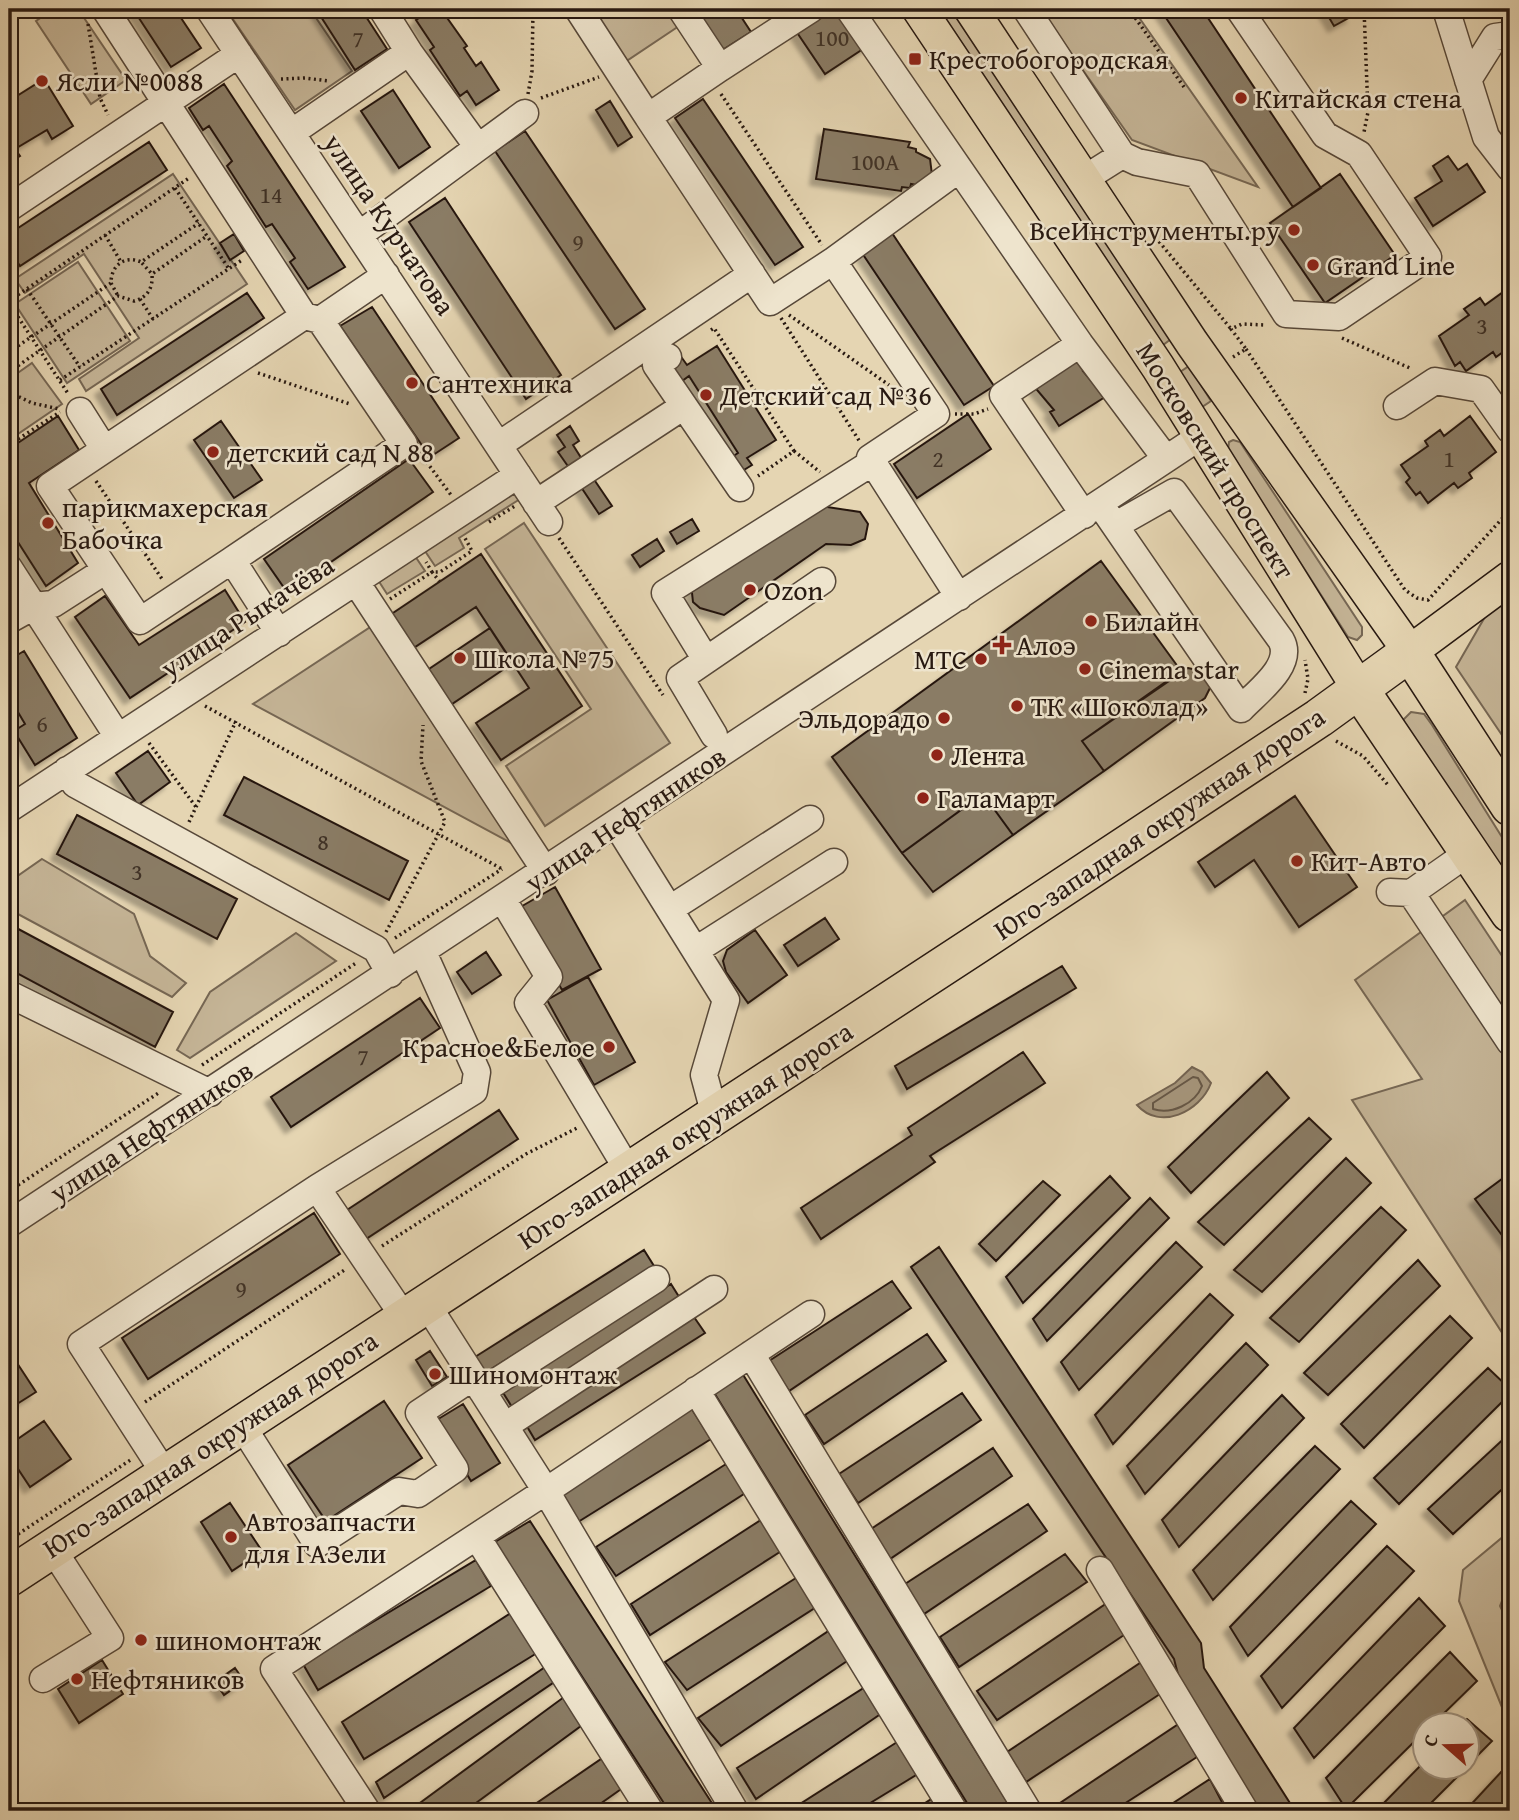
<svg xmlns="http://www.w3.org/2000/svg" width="1519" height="1820" font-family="'Gentium Book Plus',serif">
<defs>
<filter id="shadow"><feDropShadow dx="-6" dy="6" stdDeviation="2" flood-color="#0004"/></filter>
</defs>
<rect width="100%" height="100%" fill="#e5d5b2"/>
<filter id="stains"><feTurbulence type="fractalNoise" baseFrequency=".00286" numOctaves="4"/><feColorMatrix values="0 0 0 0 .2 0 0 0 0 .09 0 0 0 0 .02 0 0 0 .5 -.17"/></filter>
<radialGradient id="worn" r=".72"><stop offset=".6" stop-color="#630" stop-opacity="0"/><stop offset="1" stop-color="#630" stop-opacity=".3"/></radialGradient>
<path fill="#c5b597" stroke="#766754" stroke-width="2" d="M54,9H78L126,80L91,104L36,21Z
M226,9H310L352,71L295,110Z
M590,9H668L679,26L625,62Z
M939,9H951L1171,339L1163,345Z
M1040,9H1133L1258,187L1132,140Z
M173,174L247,284L86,391L79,379L139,338L84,254L25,293L15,279Z
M78,262L130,341L67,383L15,304Z
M32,363L62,404L9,440V387L12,377Z
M1189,366L1211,401L1202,407L1180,372Z
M1233,440L1240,442L1362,627V635L1357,640L1348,637L1228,450L1229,442Z
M515,492L520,499L459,538L464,548L435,566L425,551Z
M524,523L670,743L545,826L506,766L591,709L485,549Z
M415,556L425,571L387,594L378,580Z
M1510,594V747L1456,667L1489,610Z
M372,626L513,844L253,704Z
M1411,712L1424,714L1432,725L1510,850V881L1404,725L1403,720Z
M42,859L134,914L150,956L186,983L172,997L16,913L9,882Z
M1465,900L1510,968V1345L1352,1100L1422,1079L1355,980Z
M296,933L336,961L190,1058L177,1050L210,992Z
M1510,1531V1581L1500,1606L1510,1627V1727L1459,1601L1463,1570Z"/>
<path fill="#a5957b" stroke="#736351" stroke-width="2" d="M1192,1067L1202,1072L1211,1083C1200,1112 1160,1131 1137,1105L1175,1083Z"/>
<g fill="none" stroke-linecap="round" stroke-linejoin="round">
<path stroke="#665746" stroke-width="2" d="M1193,1077L1198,1078L1202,1086C1195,1104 1171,1115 1153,1109V1103Z"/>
</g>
<path fill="#8a7b65" stroke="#281911" stroke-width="2" filter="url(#shadow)" d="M133,9H175L201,48L171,67Z
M316,9H361L387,49L355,70Z
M417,9H444L443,12L467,46L464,48L476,66L481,62L499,90L476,105L467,91L460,96L430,50L434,47L416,20L422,16Z
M694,9H736L751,32L721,51Z
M829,9H845L869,45L825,74L796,31Z
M1160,9H1202L1321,188L1293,207Z
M1324,9H1348L1352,16L1334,26Z
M44,79L73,126L52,139L47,130L15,149L20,156L9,163V101Z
M224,84L345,267L308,289L290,262L295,258L272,224L266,227L227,166L232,161L209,126L203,130L189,108Z
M393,90L430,147L399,168L361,111Z
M703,99L803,247L775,265L675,118Z
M610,101L632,137L618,146L596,110Z
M824,129L910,142L908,147L916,149V152L930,159L932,175L917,185L911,184L910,188L902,187L901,191L816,179Z
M525,131L645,309L615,329L495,151Z
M149,142L167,170L20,266L9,249V234Z
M1448,156L1458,170L1467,164L1485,192L1433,226L1415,198L1442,181L1433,166Z
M1340,174L1395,255L1325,303L1270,223Z
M445,198L561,375L526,399L409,222Z
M892,233L994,386L964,405L862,253Z
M234,234L244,251L230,260L220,243Z
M1510,287V338L1507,340L1510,347L1496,357L1493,352L1466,371L1460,362L1455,366L1439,336L1469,315L1464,309L1480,298L1485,305Z
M247,293L264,318L117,415L101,389Z
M372,307L459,438L430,457L340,326Z
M717,346L776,440L747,458L752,465L739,473L729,459L738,453L689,376L678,384L667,368L682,358L687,365Z
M1077,354L1087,369L1083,371L1105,397L1059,426L1050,412L1054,410L1032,384Z
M968,414L991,449L917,498L894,464Z
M58,416L79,450L29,483L78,563L46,586L9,528V449Z
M1470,416L1496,452L1469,473L1472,478L1458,488L1454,483L1428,503L1420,492L1416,495L1406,482L1410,478L1401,465L1428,446L1425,441L1440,430L1444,436Z
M221,421L262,480L234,498L194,440Z
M570,426L579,441L573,445L585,464L572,472L558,452L565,447L557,435Z
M409,459L433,492L287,592L264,559Z
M591,475L612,506L599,514L579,484Z
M814,505L860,512L868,524L865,539L851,545L826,544L724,615L700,608L693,602L691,584Z
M692,519L699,531L677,544L670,532Z
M657,539L664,551L640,567L632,555Z
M481,554L582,706L501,760L476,723L529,688L476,607L412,649L390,615Z
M1101,561L1181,671L1082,741L1104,771L1013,835L983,794L902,853L832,757Z
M225,590L245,622L130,698L75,617L105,596L139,645Z
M490,628L513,663L449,706L426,671Z
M24,651L77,738L35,765L14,731L25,724L9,697V660Z
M1188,668L1201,671L1211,686L1205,698L1104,771L1082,741Z
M148,751L170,782L138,805L116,773Z
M244,777L408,861L389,900L224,815Z
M983,794L1013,835L933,892L902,853Z
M1295,796L1357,887L1299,927L1254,860L1215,887L1198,862Z
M77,815L237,899L217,939L57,854Z
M555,887L601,969L562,990L517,909Z
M825,918L839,939L798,966L784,945Z
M9,924L173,1012L155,1047L9,969Z
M755,930L787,975L748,1003L726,972L723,961L727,950Z
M486,952L501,975L472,994L457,972Z
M1062,966L1076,988L907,1089L895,1066Z
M588,977L635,1062L594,1085L547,1000Z
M420,998L440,1028L291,1127L271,1097Z
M1023,1052L1045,1083L930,1156L935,1162L821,1239L801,1208L912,1135L908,1128Z
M1267,1072L1289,1098L1191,1193L1168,1167Z
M499,1110L518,1139L366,1239L347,1210Z
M1309,1118L1331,1139L1224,1245L1198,1222Z
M1346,1158L1371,1183L1262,1292L1234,1270Z
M1510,1173V1246L1475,1199Z
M1110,1176L1130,1198L1023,1303L1006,1277Z
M1043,1181L1060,1195L996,1261L979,1244Z
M1150,1198L1169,1218L1047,1341L1033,1319Z
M1381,1207L1406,1230L1299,1342L1270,1318Z
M314,1213L340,1254L148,1379L122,1338Z
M1176,1242L1202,1267L1079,1390L1061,1362Z
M939,1247L1201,1643L1204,1668L1295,1811H1259L1181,1686L1174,1659L911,1267Z
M644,1250L654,1266L485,1373L475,1357Z
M1418,1260L1440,1286L1328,1395L1304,1373Z
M892,1281L911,1308L789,1391L769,1361Z
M671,1284L681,1300L512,1407L502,1391Z
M1210,1294L1233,1315L1113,1444L1095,1415Z
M1450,1316L1472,1338L1364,1448L1341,1424Z
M694,1317L705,1333L535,1440L525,1423Z
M927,1334L946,1361L824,1444L805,1415Z
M1246,1343L1268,1365L1145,1494L1127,1466Z
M430,1351L447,1377L432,1386L416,1360Z
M19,1366L36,1392L9,1409V1373Z
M1488,1368L1510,1389V1394L1399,1504L1374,1478Z
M742,1373L1013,1811H972L713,1391Z
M962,1393L981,1420L858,1503L839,1474Z
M1282,1395L1304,1418L1179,1547L1162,1520Z
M384,1401L422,1458L326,1521L288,1465Z
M688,1403L711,1439L578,1522L555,1491Z
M463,1404L500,1463L471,1481L435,1421Z
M44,1421L71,1459L30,1487L16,1466L9,1471V1445Z
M1510,1433V1482L1453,1534L1428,1509Z
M1315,1446L1340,1469L1213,1600L1193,1570Z
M993,1448L1012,1476L890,1559L871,1529Z
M726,1464L747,1492L616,1576L596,1547Z
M1351,1501L1376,1524L1248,1656L1230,1627Z
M230,1503L262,1551L232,1571L201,1522Z
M1028,1504L1047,1531L924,1614L905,1584Z
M767,1516L783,1550L650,1635L631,1604Z
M530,1521L717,1811H669L495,1542Z
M1387,1546L1414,1571L1282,1708L1261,1676Z
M1065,1554L1087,1582L959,1667L940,1637Z
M476,1560L491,1586L318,1690L303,1664Z
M799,1576L821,1604L687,1690L665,1662Z
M1419,1598L1445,1626L1314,1758L1294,1728Z
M1110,1601L1127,1633L997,1720L977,1691Z
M514,1611L537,1653L364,1759L342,1722Z
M833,1628L853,1657L721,1746L698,1718Z
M1450,1652L1477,1681L1431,1726H1424V1732L1346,1809L1326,1778Z
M1146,1659L1163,1692L1026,1782L1007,1752Z
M102,1660L123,1694L79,1723L58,1689Z
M551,1663L563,1676L384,1798L376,1782Z
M235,1668L244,1681L224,1695L215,1682Z
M870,1684L885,1711L756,1799L737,1768Z
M564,1697L585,1723L465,1811H409Z
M1467,1719L1492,1741L1466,1767V1726H1460Z
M1180,1723L1197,1757L1113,1811H1048Z
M905,1737L926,1769L857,1811H789Z
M604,1757L624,1787L590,1811H525Z
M1424,1762V1768H1466L1423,1811H1376Z
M1503,1770L1510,1776V1811H1465Z
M1210,1779L1225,1808L1220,1811H1161Z
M936,1796L946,1811H913Z"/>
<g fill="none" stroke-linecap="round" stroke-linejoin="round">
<g stroke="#574839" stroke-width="29">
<path id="minor" d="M105,9L304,316
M209,9L549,522
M578,9L648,117L720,68
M681,9L720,68L811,9
M849,9L1080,344L1166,459
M1026,9L1122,155L1084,179
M1446,9L1486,137L1510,168
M409,52L477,146
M1468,80L1495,37L1510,35
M648,117L770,302L833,261L936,414L870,458L959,597
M291,133L409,52L382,9
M1122,155L1137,162L1197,174L1286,314L1339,317L1428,257L1359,154L1325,135L1239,9
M9,208L239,54
M359,235L525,113
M833,261L959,169
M320,320L386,275
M1080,344L1003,395L1084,515
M684,406L740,488
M1397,406L1435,381L1481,389L1510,430
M80,411L104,449
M499,445L752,274
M536,503L684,406L656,365L668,357
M1100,504L1241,709C1257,692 1295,665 1281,640L1174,492L1116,525
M9,568L118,737
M106,570L140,621L232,560
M356,582L546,872
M9,620L34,606L53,604L106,570L50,486L304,316L320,320L404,444L232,560L279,633
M706,660L665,593L873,462
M714,735L680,678L822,581
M67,770L75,784L376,949L390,974
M9,809L518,475
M617,825L726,1000L704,1075L715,1116
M1390,892L1411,893L1468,853
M1411,893L1510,1042
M503,900L549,977L528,1003L629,1172
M670,909L810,819
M696,950L834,862
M9,994L210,1093
M9,1224L1201,436
M426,1303L546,1491L811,1314
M404,1317L317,1188L474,1091L477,1072L423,952
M751,1354L1028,1811
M696,1390L954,1811
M482,1391L656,1279
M241,1424L317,1544L399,1491L418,1494L455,1469L419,1413L473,1377
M505,1426L714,1289
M165,1474L81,1344L317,1188
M477,1537L650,1811
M1100,1570L1245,1811
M43,1679L110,1638L52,1548
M367,1811L274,1669L546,1491L735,1811"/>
</g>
<g stroke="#281911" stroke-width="36">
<path id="major" d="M919,9L1158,367L1359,689
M971,9L1192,343L1410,652L1510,578"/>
</g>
<g stroke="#281911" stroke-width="41">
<path id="highway" d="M1359,689L1510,913
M9,1577L977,944L1319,718L1410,652L1510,806"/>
</g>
<path stroke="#281911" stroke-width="3.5" stroke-dasharray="2 3.5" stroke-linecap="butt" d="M1129,9L1184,87
M1364,9L1368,112L1364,132
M88,24L100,98L108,115
M281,79L305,78L329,81
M528,94L532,71L533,9
M721,94L822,245
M541,98L599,77
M175,188L229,269
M1152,233L1231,329
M105,235L121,262
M142,263L152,274
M111,283L118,296
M27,289L80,367
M140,299L153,319
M9,301L189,178
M9,303L69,395
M789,315L889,385
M781,318L860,442
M711,330L714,328L794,451L758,476
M1342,338L1412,369
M1246,349L1405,590L1417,598L1428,600L1510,510
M9,352L111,283C111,265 125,255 141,262L199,223
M1233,357L1246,349L1231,329L1242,324L1266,325
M9,372L118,296L134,301C148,297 153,288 152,274L207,236
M258,373L350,404
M60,380L242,260
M9,392L32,403L59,409
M955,414H974L988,409
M9,445L60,412
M794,451L820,472
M420,453L451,495
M96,481L162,579
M489,522L515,506
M9,536L17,549
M559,538L663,695
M440,582L432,572H440L472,551L465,538
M390,599L432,572L426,562
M1305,693L1308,679L1305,660
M205,706L502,869
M1336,741L1363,756L1388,785
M149,743L196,807
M189,822L236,721
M386,932L445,822L421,761L423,725
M395,938L502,869
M491,1053L533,1054
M202,1065L356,963
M9,1191L160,1092
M382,1246L526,1154L579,1127
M145,1402L346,1269
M9,1540L132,1459"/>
<use href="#minor" stroke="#eee4cd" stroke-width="26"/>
<use href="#major" stroke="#e5d5b2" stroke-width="33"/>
<use href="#highway" stroke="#e5d5b2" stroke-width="38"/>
</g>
<g fill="#8f2418" stroke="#eee4cd" stroke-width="2.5">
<rect x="908" y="52" width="14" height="14" rx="3.5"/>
<circle cx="42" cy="81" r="7"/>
<circle cx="1241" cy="98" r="7"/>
<circle cx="1294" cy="230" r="7"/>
<circle cx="1313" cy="265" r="7"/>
<circle cx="412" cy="383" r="7"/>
<circle cx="706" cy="395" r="7"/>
<circle cx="213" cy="452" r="7"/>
<circle cx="48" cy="523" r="7"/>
<circle cx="750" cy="590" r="7"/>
<circle cx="1091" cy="621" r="7"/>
<path d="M998.5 634.5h7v7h7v7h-7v7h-7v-7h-7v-7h7z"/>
<circle cx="460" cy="658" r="7"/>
<circle cx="981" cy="659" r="7"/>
<circle cx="1085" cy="669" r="7"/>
<circle cx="1017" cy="706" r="7"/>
<circle cx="944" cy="718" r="7"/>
<circle cx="937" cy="755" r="7"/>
<circle cx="923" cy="798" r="7"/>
<circle cx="1297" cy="861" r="7"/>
<circle cx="609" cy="1047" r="7"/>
<circle cx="435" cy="1374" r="7"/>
<circle cx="231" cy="1537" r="7"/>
<circle cx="141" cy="1640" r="7"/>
<circle cx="77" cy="1679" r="7"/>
</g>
<g text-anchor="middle" stroke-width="5" stroke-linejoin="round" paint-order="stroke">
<g font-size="24" fill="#403226">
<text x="832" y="46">100</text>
<text x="358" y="47">7</text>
<text x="875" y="170">100А</text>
<text x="271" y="203">14</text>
<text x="578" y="250">9</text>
<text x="1482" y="334">3</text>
<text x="938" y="467">2</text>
<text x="1449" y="467">1</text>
<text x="42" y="732">6</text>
<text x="323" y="850">8</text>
<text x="137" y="880">3</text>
<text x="363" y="1065">7</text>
<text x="241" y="1297">9</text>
</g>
<g font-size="28" fill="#281911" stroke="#eee4cd" text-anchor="start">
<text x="929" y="69">Крестобогородская</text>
<text x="56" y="91">Ясли №0088</text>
<text x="1255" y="108">Китайская стена</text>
<text x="1280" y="240" text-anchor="end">ВсеИнструменты.ру</text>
<text x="1327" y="275">Grand Line</text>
<text x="426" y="393">Сантехника</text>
<text x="720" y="405">Детский сад №36</text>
<text x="227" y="462">детский сад N 88</text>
<text x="62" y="517">парикмахерская<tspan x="62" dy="32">Бабочка</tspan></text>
<text x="764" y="600">Ozon</text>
<text x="1105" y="631">Билайн</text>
<text x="1016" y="655">Алоэ</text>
<text x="474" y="668">Школа №75</text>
<text x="967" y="669" text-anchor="end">МТС</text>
<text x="1099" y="679">Cinema star</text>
<text x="1031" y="716">ТК «Шоколад»</text>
<text x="930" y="728" text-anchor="end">Эльдорадо</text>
<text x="951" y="765">Лента</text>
<text x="937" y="808">Галамарт</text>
<text x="1311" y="871">Кит-Авто</text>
<text x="595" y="1057" text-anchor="end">Красное&amp;Белое</text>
<text x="449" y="1384">Шиномонтаж</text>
<text x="245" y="1531">Автозапчасти<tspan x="245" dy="32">для ГАЗели</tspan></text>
<text x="155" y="1650">шиномонтаж</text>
<text x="91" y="1689">Нефтяников</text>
</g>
<g font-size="28" fill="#281911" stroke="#eee4cd">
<text transform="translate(390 224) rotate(56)" y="10">улица Курчатова</text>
<text transform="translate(1216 460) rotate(58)" y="10">Московский проспект</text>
<text transform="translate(247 616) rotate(-33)" y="10">улица Рыкачёва</text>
<text transform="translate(625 819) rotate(-34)" y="10">улица Нефтяников</text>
<text transform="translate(1159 823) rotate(-34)" y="10">Юго-западная окружная дорога</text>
<text transform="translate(151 1131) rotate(-33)" y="10">улица Нефтяников</text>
<text transform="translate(685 1135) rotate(-33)" y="10">Юго-западная окружная дорога</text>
<text transform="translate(210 1444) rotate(-33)" y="10">Юго-западная окружная дорога</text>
</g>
</g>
<rect width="1519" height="1820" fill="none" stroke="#e5d5b2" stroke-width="35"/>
<rect x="10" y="10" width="1498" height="1799" fill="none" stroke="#281911" stroke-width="3.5"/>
<rect x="18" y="18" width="1484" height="1785" fill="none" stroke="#281911" stroke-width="2"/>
<g transform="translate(1446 1746) rotate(290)"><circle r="33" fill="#eee4cd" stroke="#9f9382" stroke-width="2"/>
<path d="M0-5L12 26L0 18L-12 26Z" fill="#8f2418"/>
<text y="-10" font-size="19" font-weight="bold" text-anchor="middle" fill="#281911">С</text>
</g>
<rect width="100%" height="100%" filter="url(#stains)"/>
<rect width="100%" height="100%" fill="url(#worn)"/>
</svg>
